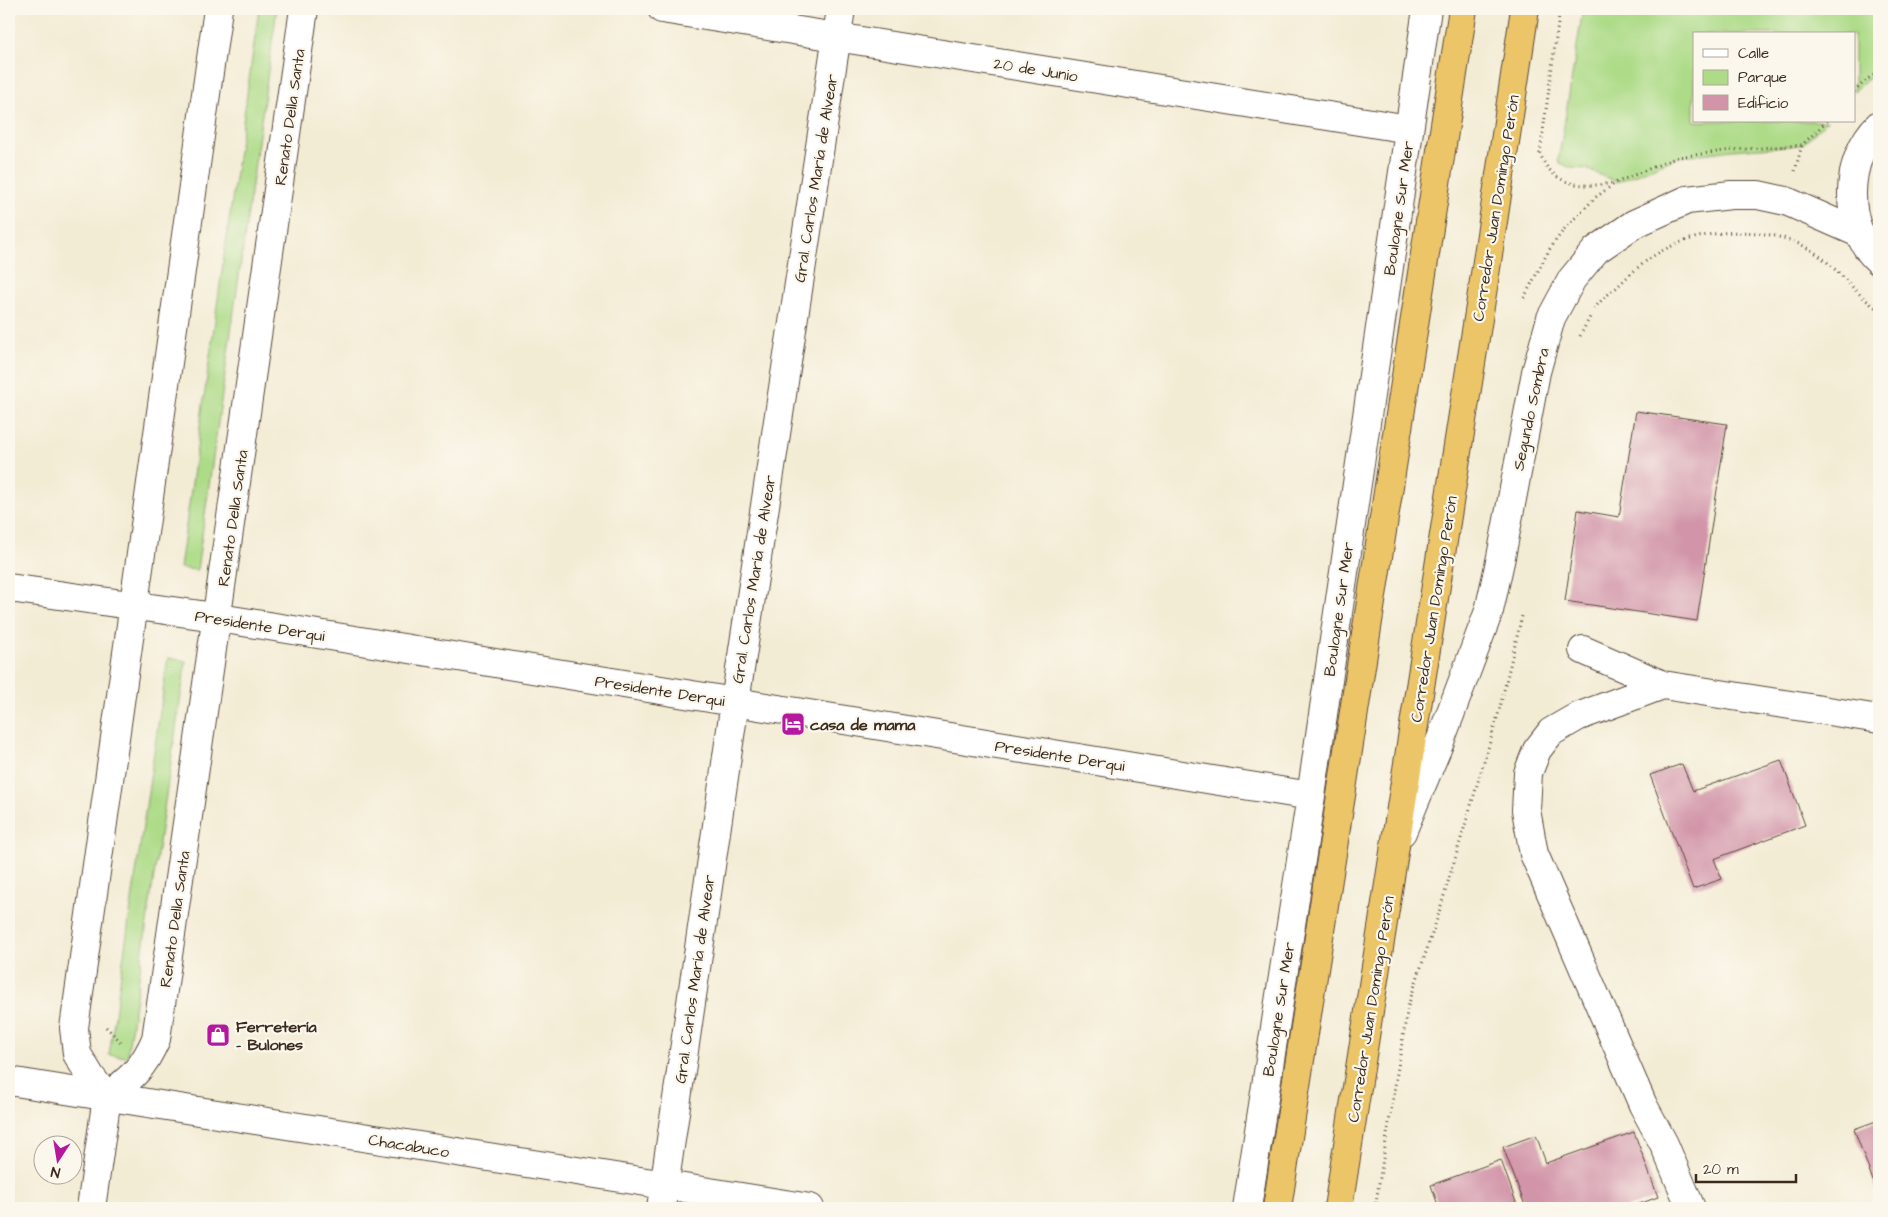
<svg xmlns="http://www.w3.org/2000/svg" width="1888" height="1217" font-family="'Architects Daughter',sans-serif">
<rect width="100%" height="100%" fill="#fbf7ec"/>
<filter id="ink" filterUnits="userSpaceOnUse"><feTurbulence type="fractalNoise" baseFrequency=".02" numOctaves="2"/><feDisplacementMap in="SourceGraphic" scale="10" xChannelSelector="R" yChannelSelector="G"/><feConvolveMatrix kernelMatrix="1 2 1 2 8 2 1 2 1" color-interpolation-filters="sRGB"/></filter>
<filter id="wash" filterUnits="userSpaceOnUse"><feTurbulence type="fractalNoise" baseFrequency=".0096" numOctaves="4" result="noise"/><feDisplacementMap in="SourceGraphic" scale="20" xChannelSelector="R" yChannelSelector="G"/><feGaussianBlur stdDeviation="1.12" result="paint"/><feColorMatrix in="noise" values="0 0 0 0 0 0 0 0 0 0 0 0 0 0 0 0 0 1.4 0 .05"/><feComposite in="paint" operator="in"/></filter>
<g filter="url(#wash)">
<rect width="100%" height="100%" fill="#f3ecd5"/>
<path fill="#addb88" stroke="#748253" d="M259,9H277L197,570L180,568Z
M1583,9H1879V72L1866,80L1854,92V34H1694V121H1827L1802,145L1732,150L1679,157L1617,182L1586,169L1571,168L1558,162Z
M168,658L186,661L127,1057L109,1055Z"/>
<g id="blocks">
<path fill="#d294a9" d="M1636,411L1727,424L1697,621L1565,601L1578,510L1619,517Z
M1781,760L1805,825L1714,859L1722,879L1693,889L1650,775L1682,764L1693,791Z
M1879,1120V1197L1854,1129Z
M1634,1132L1658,1197L1628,1208H1526L1503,1147L1536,1135L1546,1163Z
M1501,1160L1518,1208H1439L1431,1185Z"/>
</g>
</g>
<g filter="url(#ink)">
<use href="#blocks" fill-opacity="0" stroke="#574739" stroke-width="1"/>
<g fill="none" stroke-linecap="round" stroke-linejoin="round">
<g stroke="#574739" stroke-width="30">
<path id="minor" d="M662,9L1409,129
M1879,125C1844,158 1842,228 1879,261
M9,588L201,615L1311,796
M1583,650L1663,685L1879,719
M1663,685L1577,717L1551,732L1537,750L1528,773L1526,810L1534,854L1643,1105L1664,1144L1691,1208
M1402,832L1439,744L1489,611L1501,557L1536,372L1551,318L1572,279L1596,250L1634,224L1687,200L1731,195H1758L1786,201L1861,234
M9,1081L810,1208
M107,1097L91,1077L77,1054L74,1028L218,9
M91,1208L107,1097C133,1076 142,1070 156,1039L304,9
M661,1208L735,702L841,9
M1247,1208L1311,796L1427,9"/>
</g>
<g stroke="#574739" stroke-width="30">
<path id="highway" d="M1277,1208L1463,9
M1338,1208L1486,268L1525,9"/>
</g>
<path stroke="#574739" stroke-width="3" stroke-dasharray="1 4" stroke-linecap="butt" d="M1560,9L1540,153C1552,187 1583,188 1614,183
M1854,92L1866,80L1879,72
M1795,171L1802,145
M1524,298L1549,250L1565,228L1596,197L1617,182L1678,157L1732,150L1802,145L1827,121
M1594,309C1600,301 1608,294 1616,288C1629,275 1644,261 1660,252C1703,227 1771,224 1814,252C1838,268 1855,294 1879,310
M1580,336L1591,315
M106,1027L121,1042
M1375,1208L1408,1006L1437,919L1498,715L1522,616"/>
<use href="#minor" stroke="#fff" stroke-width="28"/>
<use href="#highway" stroke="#edc569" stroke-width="28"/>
</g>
</g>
<defs>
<g id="hotel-square" transform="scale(1.25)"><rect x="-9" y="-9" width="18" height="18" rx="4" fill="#b5179e" stroke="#fbf7ec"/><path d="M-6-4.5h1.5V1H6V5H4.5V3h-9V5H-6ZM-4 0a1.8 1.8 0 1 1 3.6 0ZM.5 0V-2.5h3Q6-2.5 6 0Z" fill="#fff"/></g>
<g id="shop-square" transform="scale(1.25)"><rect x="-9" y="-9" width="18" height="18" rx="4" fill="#b5179e" stroke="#fbf7ec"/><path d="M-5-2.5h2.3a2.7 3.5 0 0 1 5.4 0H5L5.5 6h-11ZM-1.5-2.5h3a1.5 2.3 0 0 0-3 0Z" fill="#fff"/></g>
</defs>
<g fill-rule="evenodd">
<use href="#hotel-square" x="793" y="724"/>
<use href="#shop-square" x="218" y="1035"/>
</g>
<g text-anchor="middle" stroke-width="4.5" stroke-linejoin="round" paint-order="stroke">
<g font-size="16" fill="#3b2a1e" stroke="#fbf7ec">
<text transform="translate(1036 69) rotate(9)" y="6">20 de Junio</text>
<text transform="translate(289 117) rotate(-82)" y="6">Renato Della Santa</text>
<text transform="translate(815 178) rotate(-81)" y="6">Gral. Carlos María de Alvear</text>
<text transform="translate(1398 208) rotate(-82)" y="6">Boulogne Sur Mer</text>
<text transform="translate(1495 208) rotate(-81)" y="6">Corredor Juan Domingo Perón</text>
<text transform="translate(1530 409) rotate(-78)" y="6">Segundo Sombra</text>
<text transform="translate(232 518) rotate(-82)" y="6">Renato Della Santa</text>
<text transform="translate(753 579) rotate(-81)" y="6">Gral. Carlos María de Alvear</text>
<text transform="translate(1338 609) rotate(-82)" y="6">Boulogne Sur Mer</text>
<text transform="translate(1433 609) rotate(-81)" y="6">Corredor Juan Domingo Perón</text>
<text transform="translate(260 625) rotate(9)" y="6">Presidente Derqui</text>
<text transform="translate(660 690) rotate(9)" y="6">Presidente Derqui</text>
<text transform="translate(1060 755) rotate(9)" y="6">Presidente Derqui</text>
<text transform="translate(174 919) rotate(-82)" y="6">Renato Della Santa</text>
<text transform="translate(694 979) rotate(-82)" y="6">Gral. Carlos María de Alvear</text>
<text transform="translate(1278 1009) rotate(-81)" y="6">Boulogne Sur Mer</text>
<text transform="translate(1370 1009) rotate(-81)" y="6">Corredor Juan Domingo Perón</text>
<text transform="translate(409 1145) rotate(9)" y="6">Chacabuco</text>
</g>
<g font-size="16" font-weight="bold" fill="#3b2a1e" stroke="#fbf7ec" text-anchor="start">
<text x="810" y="730">casa de mama</text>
<text x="236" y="1032">Ferretería<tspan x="236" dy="18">- Bulones</tspan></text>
</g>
</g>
<rect width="1888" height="1217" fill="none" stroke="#fbf7ec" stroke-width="30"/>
<rect x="1693" y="32" width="162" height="90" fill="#fbf7ec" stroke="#aea59a"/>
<rect x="1703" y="49" width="25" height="8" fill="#ffffff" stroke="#aea59a"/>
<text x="1738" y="58" font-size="15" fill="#3b2a1e">Calle</text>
<rect x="1703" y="70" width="25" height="15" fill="#addb88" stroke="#aea59a"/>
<text x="1738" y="82" font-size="15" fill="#3b2a1e">Parque</text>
<rect x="1703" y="95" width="25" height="15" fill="#d294a9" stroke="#aea59a"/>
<text x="1738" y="108" font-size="15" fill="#3b2a1e">Edificio</text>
<g transform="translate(58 1160) rotate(192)"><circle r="24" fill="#fbf7ec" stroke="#aea59a"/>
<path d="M0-4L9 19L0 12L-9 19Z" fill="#b5179e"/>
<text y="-8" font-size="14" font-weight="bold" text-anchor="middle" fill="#3b2a1e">N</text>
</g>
<path d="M1696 1174v8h100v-8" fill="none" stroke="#3b2a1e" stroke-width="2.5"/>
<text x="1703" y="1174" font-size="15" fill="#3b2a1e" stroke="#fbf7ec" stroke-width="4" paint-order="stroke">20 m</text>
</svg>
